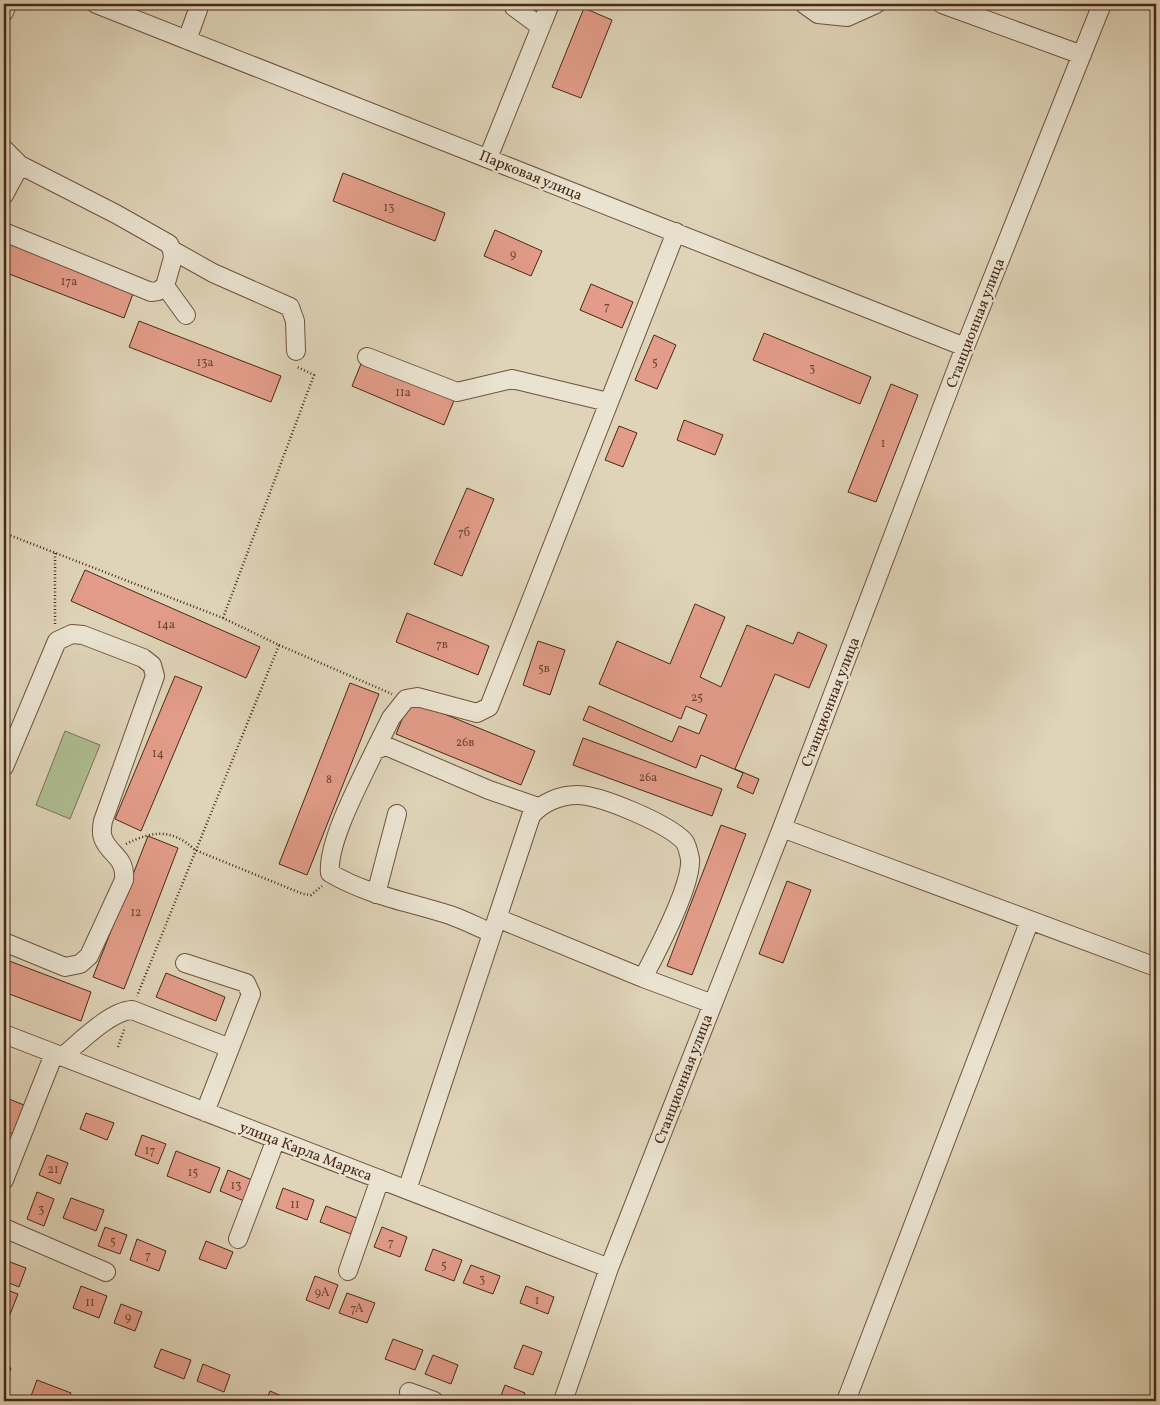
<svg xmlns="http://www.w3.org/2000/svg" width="1160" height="1405" font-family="Vollkorn,serif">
<rect width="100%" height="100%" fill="#dfd4b8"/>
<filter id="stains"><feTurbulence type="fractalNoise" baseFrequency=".004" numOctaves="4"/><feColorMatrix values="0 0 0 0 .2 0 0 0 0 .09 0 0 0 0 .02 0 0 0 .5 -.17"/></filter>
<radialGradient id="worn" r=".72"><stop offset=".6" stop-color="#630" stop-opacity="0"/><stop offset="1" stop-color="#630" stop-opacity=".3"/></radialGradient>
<path fill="#aebe92" stroke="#7c7354" d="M65,731L100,745L70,819L36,805Z"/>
<path fill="#e29c89" stroke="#492816" d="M176,4H192L189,9Z
M584,8L612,20L581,98L552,87Z
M343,173L445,213L435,241L333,201Z
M495,230L542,251L531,276L484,256Z
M4,241L134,291L124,318L4,272Z
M591,284L633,302L622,328L580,310Z
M139,321L281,376L271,402L129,347Z
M764,333L871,377L860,404L753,360Z
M654,335L676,345L657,389L635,380Z
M363,359L455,398L444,425L352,386Z
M891,384L918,395L876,502L848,492Z
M684,420L723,435L715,455L677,440Z
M619,426L637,433L623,467L605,460Z
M467,488L494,499L462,576L434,564Z
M85,570L260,647L246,678L71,601Z
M695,604L725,617L700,677L721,687L747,625L793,644L798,632L827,645L809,688L775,674L735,769L759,779L753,794L737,787L743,773L701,755L696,768L583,720L589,706L672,742L679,726L699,734L707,715L686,706L681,719L599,684L617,641L670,664Z
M407,613L489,646L478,675L396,642Z
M538,641L565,650L550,695L523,685Z
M175,676L202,687L141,831L115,819Z
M350,683L379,694L307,875L279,864Z
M410,700L535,751L521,785L396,734Z
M583,738L722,789L712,816L573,765Z
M721,825L746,834L692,975L667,966Z
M148,836L178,848L124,989L93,977Z
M787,881L811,890L783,963L759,954Z
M4,959L91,992L81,1021L4,992Z
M166,973L225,997L216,1021L156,997Z
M4,1097L24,1105L13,1134L4,1130Z
M86,1113L114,1123L107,1140L80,1129Z
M142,1135L166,1144L158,1164L135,1155Z
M176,1151L220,1168L210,1193L167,1176Z
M47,1155L68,1163L60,1184L39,1175Z
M228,1170L252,1180L244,1201L220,1191Z
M283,1188L314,1200L307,1220L276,1208Z
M37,1192L54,1199L44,1226L27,1219Z
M71,1198L104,1210L96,1231L63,1218Z
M326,1206L357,1218L351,1234L320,1222Z
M105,1227L127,1235L120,1254L98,1246Z
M382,1227L407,1237L400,1257L374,1247Z
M137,1239L166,1251L159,1271L130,1260Z
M206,1241L233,1252L226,1269L199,1259Z
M433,1249L462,1260L454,1281L425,1270Z
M10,1262L26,1268L19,1287L4,1281Z
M471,1265L500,1276L493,1294L463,1283Z
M315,1276L338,1285L329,1309L306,1300Z
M81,1286L107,1296L99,1318L73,1308Z
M526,1286L554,1297L548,1314L520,1303Z
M4,1289L18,1294L5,1327H4Z
M347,1293L375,1303L367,1323L339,1313Z
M121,1304L142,1312L135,1331L114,1323Z
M393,1339L423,1350L415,1370L385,1359Z
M523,1345L542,1352L533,1375L514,1368Z
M161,1349L191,1360L184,1379L154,1367Z
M433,1355L458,1365L451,1384L425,1374Z
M203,1364L230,1375L224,1392L197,1381Z
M4,1365L11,1368L4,1387Z
M37,1380L71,1393L67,1401H45L31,1396Z
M505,1385L525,1393L522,1401H499Z
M270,1391L289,1399L288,1401H266Z"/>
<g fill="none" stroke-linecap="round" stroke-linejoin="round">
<g stroke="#6e533e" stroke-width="20">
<path id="minor" d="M96,4L965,347
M514,4V7L541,27
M804,4L818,14L847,17L876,4
M942,4L1082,55
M4,12L7,4
M187,40L200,4
M4,149L20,165L116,214L169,244L172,250L213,273L290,307L295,321L296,351
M488,158L550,4
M4,195L20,165
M4,232L151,292L158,291L165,286
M172,250L173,258L165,286L186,315
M367,357L457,392L512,379L608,402
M375,750L391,718L406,699L417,697L477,713L489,707L676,232
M4,767L57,641L72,634L83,635L143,658L152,665L155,676L103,821C102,826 101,833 103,838C109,855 126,856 124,880L89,956L80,964L65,967L4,942
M782,828L1156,967
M376,894L397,814
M497,918L643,978L713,1004
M492,933C478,927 464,920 450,915C409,902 367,895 330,873C327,842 361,780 375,750L386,746L489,790L538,807
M185,963L246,983L251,994L205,1112
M4,1034L609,1268
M62,1057C79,1043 110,1011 132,1010L230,1048
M4,1180L54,1054
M407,1190L531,816C541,803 560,795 577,795C601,795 668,824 684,841C687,845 689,854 690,859C692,886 656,953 643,978
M4,1228L106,1272
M238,1239L276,1139
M348,1271L380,1179
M409,1392L434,1401
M563,1401L609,1268L782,828L965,347L1102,4
M846,1401L1030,920"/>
</g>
<path stroke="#492816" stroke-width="2.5" stroke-dasharray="1 2.5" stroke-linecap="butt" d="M4,533L223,618L279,645L137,996
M55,553V624
M223,618L314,375L297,367
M279,645L392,694
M126,844C152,831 172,828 195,850L303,894L311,895L322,886
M118,1047L125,1027"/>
<use href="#minor" stroke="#eae3d1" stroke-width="18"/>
</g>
<g text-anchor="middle" stroke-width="4" stroke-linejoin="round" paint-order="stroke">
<g font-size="12" fill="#6f4533">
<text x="389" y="211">13</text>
<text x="513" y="258">9</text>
<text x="69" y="285">17а</text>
<text x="607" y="310">7</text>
<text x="205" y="366">13а</text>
<text x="655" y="366">5</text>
<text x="812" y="372">3</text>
<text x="403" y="396">11а</text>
<text x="883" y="447">1</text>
<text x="464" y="536">7б</text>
<text x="166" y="628">14а</text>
<text x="442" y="648">7в</text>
<text x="544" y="672">5в</text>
<text x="697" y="701">25</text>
<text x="465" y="746">26в</text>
<text x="158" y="757">14</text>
<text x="648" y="781">26а</text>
<text x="329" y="783">8</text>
<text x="136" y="916">12</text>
<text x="150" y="1154">17</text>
<text x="53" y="1173">21</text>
<text x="193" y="1176">15</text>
<text x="236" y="1189">13</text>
<text x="295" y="1208">11</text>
<text x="41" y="1213">3</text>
<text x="113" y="1245">5</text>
<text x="391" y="1246">7</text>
<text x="148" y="1259">7</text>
<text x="444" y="1269">5</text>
<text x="482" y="1283">3</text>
<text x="322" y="1296">9А</text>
<text x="537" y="1304">1</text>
<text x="90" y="1306">11</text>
<text x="357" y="1312">7А</text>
<text x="128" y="1321">9</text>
</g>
<g font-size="15" fill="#492816" stroke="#eae3d1">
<text transform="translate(531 175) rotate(22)" y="5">Парковая улица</text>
<text transform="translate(975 323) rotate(-69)" y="5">Станционная улица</text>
<text transform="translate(830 702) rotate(-69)" y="5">Станционная улица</text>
<text transform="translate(683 1079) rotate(-69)" y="5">Станционная улица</text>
<text transform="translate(306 1151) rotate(21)" y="5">улица Карла Маркса</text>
</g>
</g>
<rect width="1160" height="1405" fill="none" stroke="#dfd4b8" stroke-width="20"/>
<rect x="5" y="5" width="1150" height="1395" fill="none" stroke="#492816" stroke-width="2.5"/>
<rect x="10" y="10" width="1140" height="1385" fill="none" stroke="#492816"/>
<rect width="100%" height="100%" filter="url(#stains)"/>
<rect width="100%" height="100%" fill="url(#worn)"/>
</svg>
